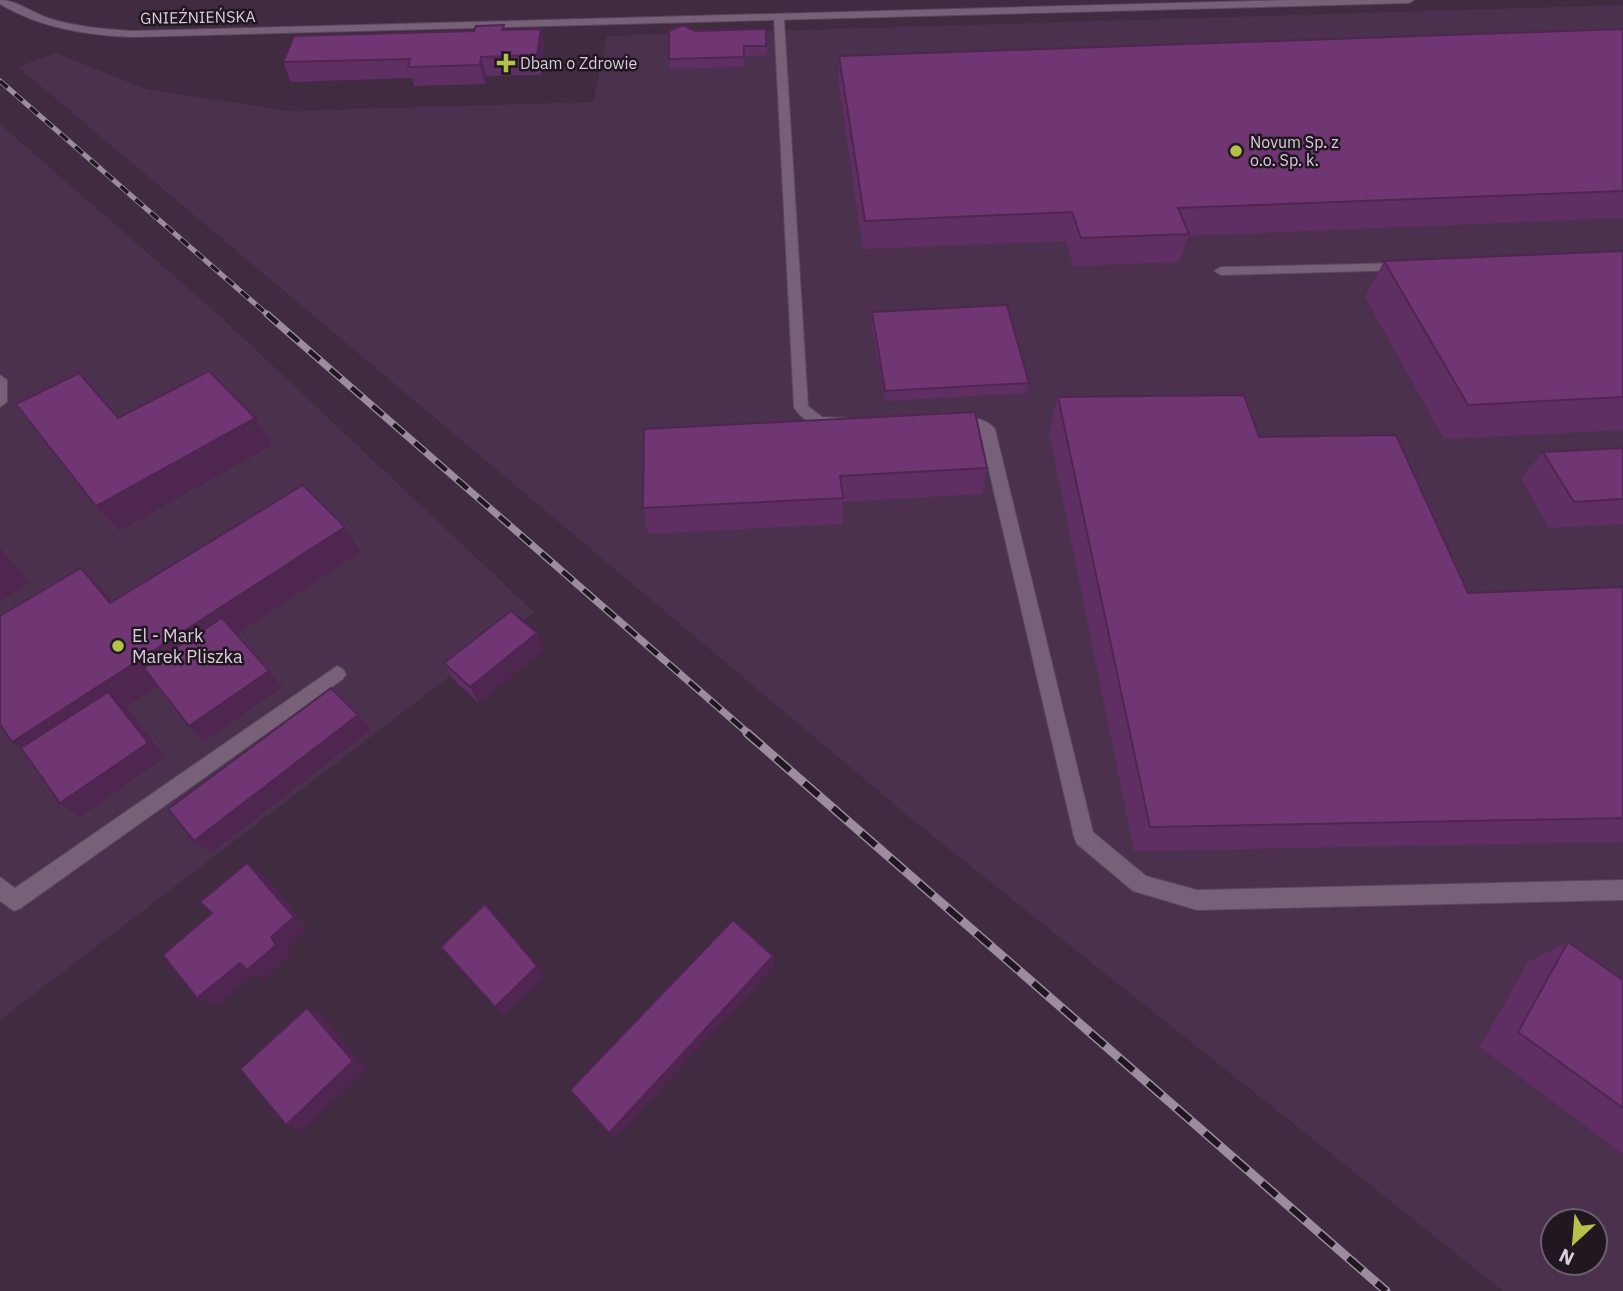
<svg xmlns="http://www.w3.org/2000/svg" width="1623" height="1291" font-family="'IBM Plex Sans',sans-serif">
<rect width="100%" height="100%" fill="#402b41"/>
<path fill="#4b314d" fill-rule="evenodd" d="M1623,5V1291H1503L913,820L18,67L56,53L146,89L288,111L593,102L607,36ZM1553,1221H1595V1263H1553Z
M0,124L222,318L534,612L0,1020Z"/>
<g fill="none" stroke-linecap="round" stroke-linejoin="round">
<g stroke="#584759" stroke-width="2">
<path id="service" d="M779,16L784,19L808,406L822,417L846,418L849,422L846,426C826,432 806,425 794,408L774,19Z
M1403,263L1410,267L1408,270L1221,275L1214,271L1221,267Z
M0,375L7,380V402L0,407Z
M956,416C970,416 986,418 995,429L1093,832L1146,876L1197,890L1623,880V900L1197,910L1133,891L1077,844L1074,837L980,432L967,426L951,425L948,421Z
M337,666L343,669L346,674L343,679L21,908L14,911L0,901V877L15,888Z"/>
</g>
<g stroke="#584759" stroke-width="2">
<path id="minor" d="M0,0C17,0 34,14 51,19C77,27 105,29 132,31L1291,0H1414L1409,3L132,37C85,35 41,28 0,4Z"/>
</g>
<use href="#service" fill="#776078" fill-rule="evenodd"/>
<use href="#minor" fill="#776078" fill-rule="evenodd"/>
<g stroke="#9d8c9d" stroke-width="5">
<path id="rail-far2" d="M0,81L269,316"/>
</g>
<g stroke="#9d8c9d" stroke-width="7">
<path id="rail-far1" d="M267,314L749,734"/>
</g>
<g stroke="#9d8c9d" stroke-width="9">
<path id="rail" d="M747,733L1386,1291"/>
</g>
<use href="#rail-far2" stroke="#211721" stroke-width="3.5" stroke-dasharray="10" stroke-linecap="butt"/>
<use href="#rail-far1" stroke="#211721" stroke-width="4.5" stroke-dasharray="14" stroke-linecap="butt"/>
<use href="#rail" stroke="#211721" stroke-width="6" stroke-dasharray="19" stroke-linecap="butt"/>
</g>
<path fill="#5f2e63" d="M766,29L767,55L744,56V67L670,69L669,59L695,31Z
M1623,29V218L1188,236L1179,262L1074,266L1066,241L863,249L839,84V56Z
M505,30L545,48L541,75L486,76L485,84L414,86L412,78L291,82L283,62Z
M1623,251V430L1444,439L1365,297L1384,261Z
M872,312L1029,383L1027,393L885,401L871,322Z
M1058,397L1259,437L1468,593L1623,587V842L1134,851L1049,432Z
M644,429L987,468L982,494L842,502V524L648,534L643,508Z
M1623,448V524L1549,528L1521,478L1543,452Z
M544,649L479,703L453,679L444,663Z
M1568,942L1623,980V1154L1480,1047L1528,962Z"/>
<path fill="#4e2650" d="M541,29L545,48L541,75L537,55Z
M481,57L486,76L485,84L480,65Z
M255,418L272,445L119,531L96,506Z
M345,527L360,552L126,707L165,757L80,817L60,803L42,763L12,742Z
M0,548L30,583L0,601Z
M81,568L105,593L134,627L110,603Z
M537,633L544,649L479,703L470,687Z
M269,671L282,687L205,741L189,726Z
M358,715L370,730L211,853L194,841Z
M247,863L263,875L308,928L286,948L291,955L263,980L255,974L215,1007L197,998L271,937Z
M773,956L774,967L615,1139L609,1133Z
M537,966L545,976L504,1016L495,1007Z
M307,1008L322,1017L367,1069L302,1131L286,1125Z"/>
<path fill="#6f3673" stroke="#4e2650" stroke-width="2" d="M504,25L502,30L541,29L537,55L481,57L480,65L408,67L410,59L283,62L294,36L474,31L476,26Z
M683,25L695,31L766,29V46H744V57L669,59V31Z
M1623,29V191L1178,208L1189,234L1081,238L1072,212L865,221L839,56Z
M1623,251V397L1468,405L1384,261Z
M1007,305L1029,383L885,391L872,312Z
M209,371L255,418L96,506L16,404L79,373L118,418Z
M1244,395L1259,437L1396,435L1468,593L1623,587V818L1150,827L1058,397Z
M975,412L987,468L840,476L843,498L643,508L644,429Z
M1623,448V499L1574,502L1543,452Z
M303,485L345,527L12,742L0,724V616L81,568L110,603Z
M511,611L537,633L470,687L444,663Z
M222,618L269,671L189,726L144,668Z
M331,688L358,715L194,841L168,809Z
M108,692L148,743L60,803L21,748Z
M247,863L294,917L271,937L276,945L247,970L240,963L197,998L163,955L212,913L200,902Z
M485,904L537,966L495,1007L441,947Z
M733,920L773,956L609,1133L570,1090Z
M1568,942L1623,980V1108L1518,1032Z
M307,1008L353,1061L286,1125L240,1069Z"/>
<g fill="#b5c249" stroke="#211721" stroke-width="2.5">
<path d="M502.5 52.5h7v7h7v7h-7v7h-7v-7h-7v-7h7z"/>
<circle cx="1236" cy="151" r="7"/>
<circle cx="118" cy="646" r="7"/>
</g>
<g text-anchor="middle" stroke-width="5" stroke-linejoin="round" paint-order="stroke">
<g font-size="16" fill="#daccda" stroke="#211721">
<text transform="translate(198 17) rotate(-1)" y="6">GNIEŹNIEŃSKA</text>
</g>
<g font-size="16" fill="#daccda" stroke="#211721" text-anchor="start">
<text x="520" y="69">Dbam o Zdrowie</text>
<text x="1250" y="148">Novum Sp. z<tspan x="1250" dy="18">o.o. Sp. k.</tspan></text>
</g>
<g font-size="18" fill="#daccda" stroke="#211721" text-anchor="start">
<text x="132" y="642">El - Mark<tspan x="132" dy="21">Marek Pliszka</tspan></text>
</g>
</g>
<g transform="translate(1574 1242) rotate(206)"><circle r="33" fill="#211721" stroke="#6b5f6b" stroke-width="2"/>
<path d="M0-5L12 26L0 18L-12 26Z" fill="#b5c249"/>
<text y="-10" font-size="19" font-weight="bold" text-anchor="middle" fill="#daccda">N</text>
</g>
</svg>
